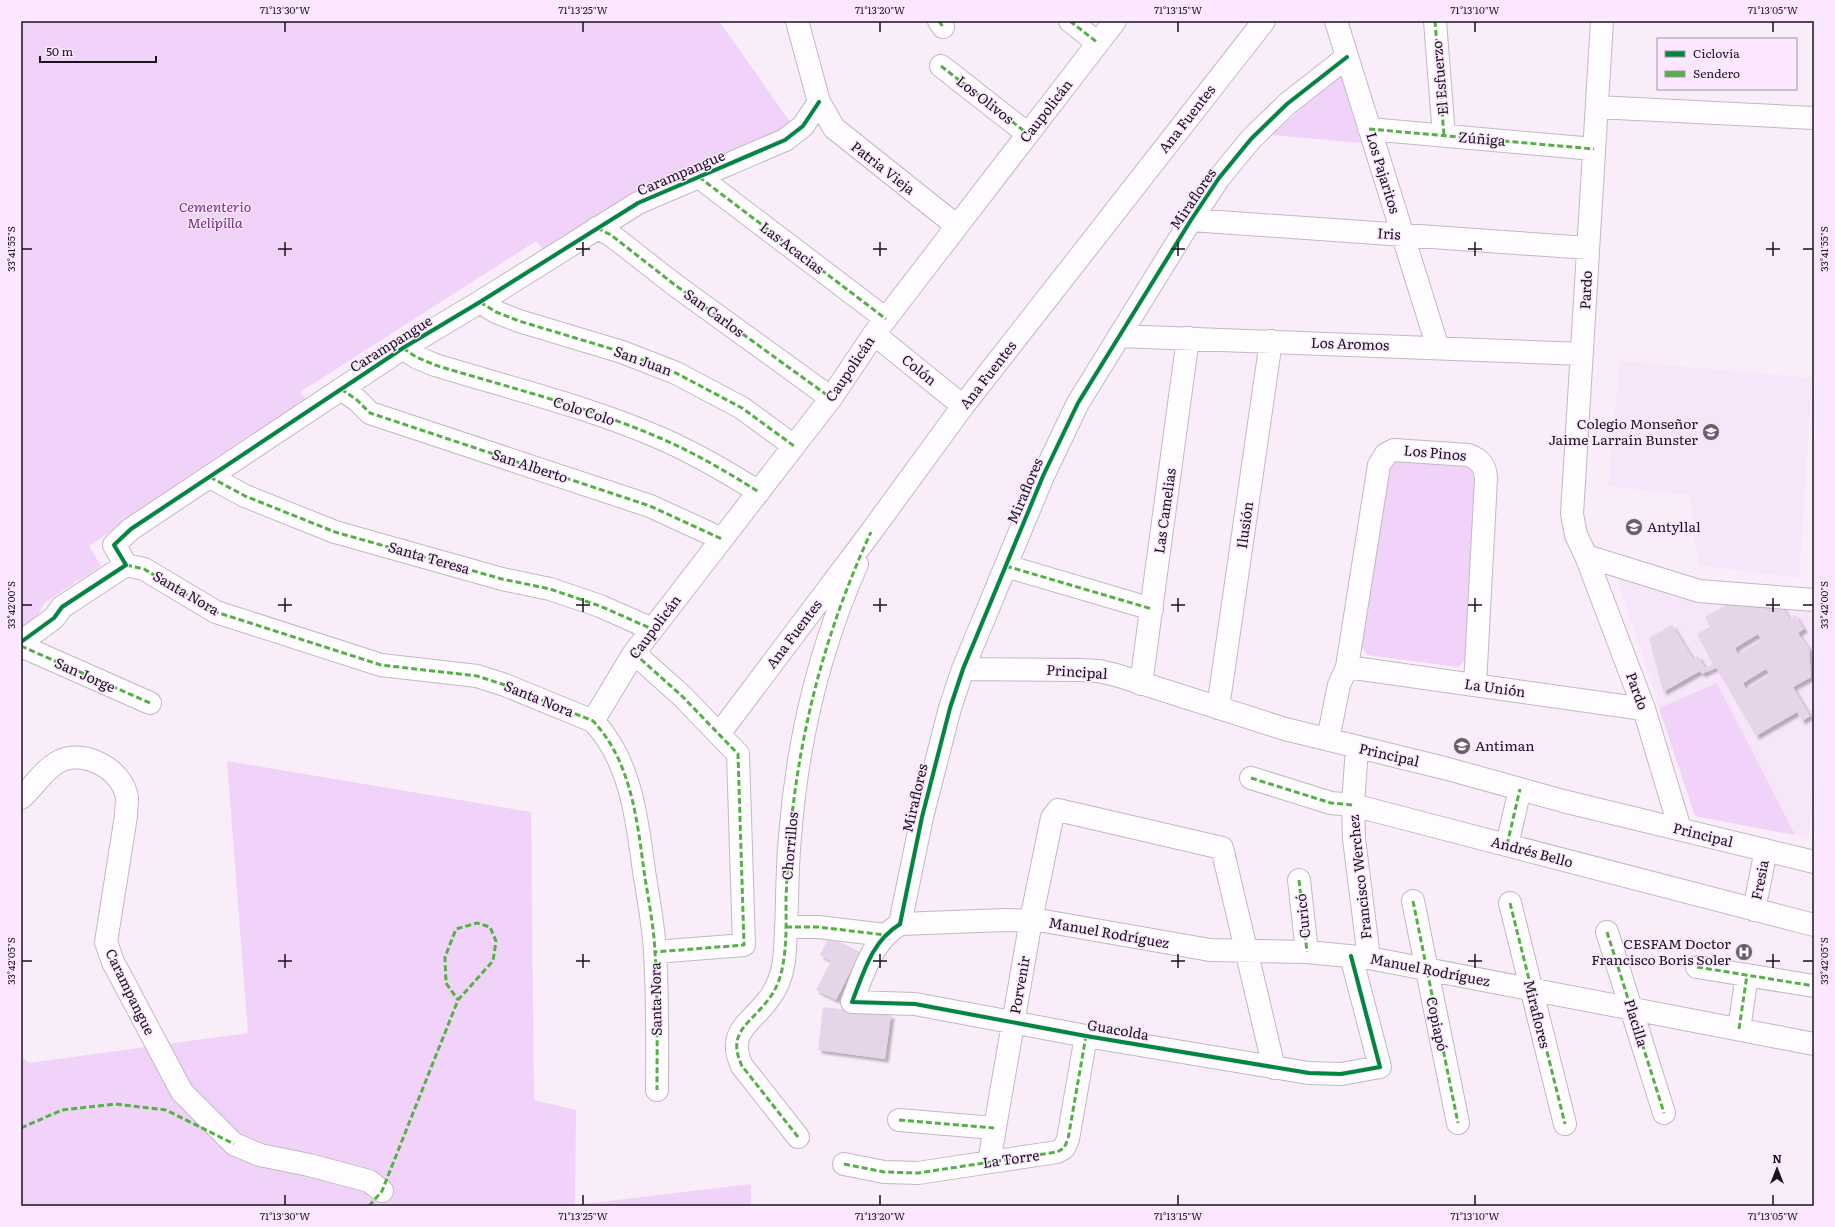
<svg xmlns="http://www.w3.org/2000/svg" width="1835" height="1227" font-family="Literata,serif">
<defs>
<filter id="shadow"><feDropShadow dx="3.5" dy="3.5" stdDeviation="1" flood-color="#0004"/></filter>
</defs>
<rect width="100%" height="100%" fill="#f8edf9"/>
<path fill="#f7e5fa" d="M1620,361L1812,378L1799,578L1698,565L1690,495L1608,486Z
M1614,570L1814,606V756L1809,838L1695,816Z"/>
<path fill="#f1d2f8" d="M21,21H719L793,126L654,184L546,254L536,241L300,392L306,400L89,546L101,566L44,603L21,651Z
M1335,78L1342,79L1361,143L1272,135Z
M1397,456L1472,462L1476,474L1465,661L1458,667L1367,655L1359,642L1389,464Z
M1717,683L1795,835L1695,816L1659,708Z
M227,761L531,812L534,1100L576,1110L575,1205L751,1184V1206H21V1056L29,1063L248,1033Z"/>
<path fill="#e6d5e9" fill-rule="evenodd" filter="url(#shadow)" d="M1733,601L1780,604L1790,619L1795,615L1804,629L1798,633L1809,649L1811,677L1793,687L1810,716L1802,721L1797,712L1756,736L1716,667L1702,674L1700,671L1663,692L1649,638L1672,625L1693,659L1698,656L1705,668L1713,664L1697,634L1710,627L1705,617ZM1758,634L1762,640L1738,654L1735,648ZM1766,669L1770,675L1746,689L1743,683Z
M829,937L860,952L836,1000L816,990L831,961L820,955Z
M823,1007L891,1015L885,1059L818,1050Z"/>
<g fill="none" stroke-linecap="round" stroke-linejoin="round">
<g stroke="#c2b9c4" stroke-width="24">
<path id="minor" d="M797,21L819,102L834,128L957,226
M939,21L943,27
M1070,21L1098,43
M1336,21L1438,348
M1435,21L1444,136
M1602,21L1572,514L1576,535L1586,556L1644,709L1680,829
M1347,57L1287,104L1251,139L1219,178L1191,220L1078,403L1043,476L963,669L950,708L922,817L900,924C871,942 864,972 852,1002L915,1004L1086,1036L1309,1073L1341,1074L1380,1067L1351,956
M941,66L1028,134
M1597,107L1814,118
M1369,129L1594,149
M699,177L886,319
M1191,220L1588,248
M597,228L611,235L675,285L831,398
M480,302L496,312L519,321L622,352L676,373L742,408L794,446
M874,334L963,406
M1119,336L1582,354
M403,348L416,357L435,365C510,388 589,407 660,438C695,453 727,472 759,492
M341,389L357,400L370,413L650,506L722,539
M210,477L245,496L335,532L502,579L550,589L600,606L652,629
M1586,556L1699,591L1814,600
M126,565L144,569L216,612L381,665L477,676L505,685L593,721C631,761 637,819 644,871C648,898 654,926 655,953C658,998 657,1044 657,1090
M1006,566L1152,609
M21,642L54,618L62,607L126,565L114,545L131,529L403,348L480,302L638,203L785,140L803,126L819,102
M21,646L150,703
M634,653L682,696L738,754L744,945L655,952
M1347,667L1644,709
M963,669L1080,670L1099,671L1116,675L1285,729L1448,769L1563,801L1814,862
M1141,684L1188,338
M1218,708L1271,341
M593,721L634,653L831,398L874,334L1115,21
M719,734L871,532L963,406L1264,21
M1328,739L1339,685L1347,667L1379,465L1386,454L1394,450L1468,455C1480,459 1486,467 1486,479L1475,685
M1357,747L1353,805L1354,839L1369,958
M1251,778L1331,803L1353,805L1814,925
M21,798C34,787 43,770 58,762C83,748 123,769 127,798C127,803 126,810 126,816L106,942L113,962L182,1092L234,1144L260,1155L309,1165L369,1181L382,1191
M1507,845L1520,789
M1299,880L1307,952
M1413,901L1458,1123
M1510,903L1565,1124
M1754,910L1766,850
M900,924L1005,920L1044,921L1210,950L1307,952L1369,958L1814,1044
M786,927H818L885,935
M1607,932L1664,1113
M1697,967L1814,986
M1739,1029L1747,975
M899,1120L994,1128
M798,1137L742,1066C726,1032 750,1024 768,1000C777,989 782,975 784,961C788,920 786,878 790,837C797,744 819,650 857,564
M989,1162L1031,920L1052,818L1058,810L1222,848L1274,1068
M844,1164L884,1172L918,1173L1057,1152L1064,1148L1068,1139L1086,1036"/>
</g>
<use href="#minor" stroke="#fefcfe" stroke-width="22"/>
<path stroke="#55b145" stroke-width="3" stroke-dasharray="6 3" stroke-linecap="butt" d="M939,21L943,27
M1070,21L1098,43
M1435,21L1444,136
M941,66L1028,134
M1369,129L1594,149
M699,177L886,319
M597,228L611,235L675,285L831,398
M480,302L496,312L519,321L622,352L676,373L742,408L794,446
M403,348L416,357L435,365C510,388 589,407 660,438C695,453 727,472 759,492
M341,389L357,400L370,413L650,506L722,539
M210,477L245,496L335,532L502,579L550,589L600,606L652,629
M126,565L144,569L216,612L381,665L477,676L505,685L593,721C631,761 637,819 644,871C648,898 654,926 655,953C658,998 657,1044 657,1090
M1006,566L1152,609
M21,646L150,703
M634,653L682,696L738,754L744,945L655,952
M1251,778L1331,803L1353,805
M1507,845L1520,789
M1299,880L1307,952
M1413,901L1458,1123
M1510,903L1565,1124
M786,927H818L885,935
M1607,932L1664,1113
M1697,967L1814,986
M1739,1029L1747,975
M899,1120L994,1128
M21,1128L62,1110L115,1104L166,1110L234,1144
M798,1137L742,1066C726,1032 750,1024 768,1000C776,990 781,978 783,964C787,943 786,920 786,898C787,877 788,856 790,835C800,727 826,630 871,532
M844,1164L884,1172L918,1173L1057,1152L1064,1148L1068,1139L1086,1036
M369,1206L382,1191L458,1000L493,961L496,941L490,927L477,923L456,929L445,957L446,983L458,1000"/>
<g stroke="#fbe7ff" stroke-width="6">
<path id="cycleway" d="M1347,57L1287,104L1251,139L1219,178L1191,220L1078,403L1043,476L963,669L950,708L922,817L900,924C871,942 864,972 852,1002L915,1004L1086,1036L1309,1073L1341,1074L1380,1067L1351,956
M21,642L54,618L62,607L126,565L114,545L131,529L403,348L480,302L638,203L785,140L803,126L819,102"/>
</g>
<use href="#cycleway" stroke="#00873e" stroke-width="4"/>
</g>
<path fill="none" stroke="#1a121c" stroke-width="1.5" d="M285,22V32M583,22V32M880,22V32M1178,22V32M1475,22V32M1773,22V32M285,242V256M583,242V256M880,242V256M1178,242V256M1475,242V256M1773,242V256M22,249H32M278,249H292M576,249H590M873,249H887M1171,249H1185M1468,249H1482M1766,249H1780M1803,249H1813M285,598V612M583,598V612M880,598V612M1178,598V612M1475,598V612M1773,598V612M22,605H32M278,605H292M576,605H590M873,605H887M1171,605H1185M1468,605H1482M1766,605H1780M1803,605H1813M285,954V968M583,954V968M880,954V968M1178,954V968M1475,954V968M1773,954V968M22,961H32M278,961H292M576,961H590M873,961H887M1171,961H1185M1468,961H1482M1766,961H1780M1803,961H1813M285,1195V1205M583,1195V1205M880,1195V1205M1178,1195V1205M1475,1195V1205M1773,1195V1205"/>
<defs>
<g id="school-disc" transform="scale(0.9)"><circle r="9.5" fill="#685f69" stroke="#fbe7ff"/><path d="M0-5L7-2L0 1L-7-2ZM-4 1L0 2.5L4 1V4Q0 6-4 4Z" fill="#fff"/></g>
<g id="hospital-disc" transform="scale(0.9)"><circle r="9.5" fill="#685f69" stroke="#fbe7ff"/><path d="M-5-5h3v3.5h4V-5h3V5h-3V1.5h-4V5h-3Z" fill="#fff"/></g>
</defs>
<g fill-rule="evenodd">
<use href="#school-disc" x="1711" y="432"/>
<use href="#school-disc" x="1634" y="527"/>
<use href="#school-disc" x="1462" y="746"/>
<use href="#hospital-disc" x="1744" y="952"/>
</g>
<g text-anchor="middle" stroke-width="3" stroke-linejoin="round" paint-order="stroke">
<g font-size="14" fill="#1a121c" stroke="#fbe7ff">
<text transform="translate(1440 78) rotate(-95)" y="5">El Esfuerzo</text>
<text transform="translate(985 100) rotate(38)" y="5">Los Olivos</text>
<text transform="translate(1046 111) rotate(-52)" y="5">Caupolicán</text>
<text transform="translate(1187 119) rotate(-52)" y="5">Ana Fuentes</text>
<text transform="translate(1482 139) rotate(5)" y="5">Zúñiga</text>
<text transform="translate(883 168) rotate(38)" y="5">Patria Vieja</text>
<text transform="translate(681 173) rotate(-23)" y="5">Carampangue</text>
<text transform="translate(1383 173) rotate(73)" y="5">Los Pajaritos</text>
<text transform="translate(1193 199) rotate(-56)" y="5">Miraflores</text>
<text transform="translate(1389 234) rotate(4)" y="5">Iris</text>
<text transform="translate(792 248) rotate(37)" y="5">Las Acacias</text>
<text transform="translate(1586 290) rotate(-87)" y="5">Pardo</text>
<text transform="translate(714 313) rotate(36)" y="5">San Carlos</text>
<text transform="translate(391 344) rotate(-32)" y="5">Carampangue</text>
<text transform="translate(1350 344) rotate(2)" y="5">Los Aromos</text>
<text transform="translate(643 361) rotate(20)" y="5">San Juan</text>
<text transform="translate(850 369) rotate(-56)" y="5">Caupolicán</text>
<text transform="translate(919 370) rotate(39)" y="5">Colón</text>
<text transform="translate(988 375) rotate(-52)" y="5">Ana Fuentes</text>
<text transform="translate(584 411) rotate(18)" y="5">Colo Colo</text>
<text transform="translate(1435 453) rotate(5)" y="5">Los Pinos</text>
<text transform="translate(530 466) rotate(18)" y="5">San Alberto</text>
<text transform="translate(1025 491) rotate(-67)" y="5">Miraflores</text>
<text transform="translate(1165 511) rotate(-82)" y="5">Las Camelias</text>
<text transform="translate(1245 525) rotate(-82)" y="5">Ilusión</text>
<text transform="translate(429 558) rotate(16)" y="5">Santa Teresa</text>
<text transform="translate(186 593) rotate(30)" y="5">Santa Nora</text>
<text transform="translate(655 627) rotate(-53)" y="5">Caupolicán</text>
<text transform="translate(794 634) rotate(-53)" y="5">Ana Fuentes</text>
<text transform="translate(1077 672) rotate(4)" y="5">Principal</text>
<text transform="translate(85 675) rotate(24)" y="5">San Jorge</text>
<text transform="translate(1495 688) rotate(8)" y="5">La Unión</text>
<text transform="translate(1637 691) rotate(70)" y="5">Pardo</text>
<text transform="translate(539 699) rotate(22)" y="5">Santa Nora</text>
<text transform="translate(1389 755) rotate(13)" y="5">Principal</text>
<text transform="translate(915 798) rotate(-77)" y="5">Miraflores</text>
<text transform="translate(1703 835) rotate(14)" y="5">Principal</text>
<text transform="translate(790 846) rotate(-85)" y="5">Chorrillos</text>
<text transform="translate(1532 852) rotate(15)" y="5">Andrés Bello</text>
<text transform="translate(1360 877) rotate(-96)" y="5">Francisco Werchez</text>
<text transform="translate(1760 880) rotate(-79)" y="5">Fresia</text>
<text transform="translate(1303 916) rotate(-96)" y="5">Curicó</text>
<text transform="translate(1109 933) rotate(10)" y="5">Manuel Rodríguez</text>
<text transform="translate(1430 970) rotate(11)" y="5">Manuel Rodríguez</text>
<text transform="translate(1020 985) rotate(-80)" y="5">Porvenir</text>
<text transform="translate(130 992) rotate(64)" y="5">Carampangue</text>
<text transform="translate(656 999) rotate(-91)" y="5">Santa Nora</text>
<text transform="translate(1537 1014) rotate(76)" y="5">Miraflores</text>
<text transform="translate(1636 1023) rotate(73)" y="5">Placilla</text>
<text transform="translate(1437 1024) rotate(78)" y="5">Copiapó</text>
<text transform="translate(1118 1030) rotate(10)" y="5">Guacolda</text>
<text transform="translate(1011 1159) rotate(-8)" y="5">La Torre</text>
</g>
<g font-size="14" font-style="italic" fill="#762a86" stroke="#fbe7ff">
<text x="215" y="212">Cementerio<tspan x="215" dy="16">Melipilla</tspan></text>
</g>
<g font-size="14" fill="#1a121c" stroke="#fbe7ff" text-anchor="end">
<text x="1698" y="429">Colegio Monseñor<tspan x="1698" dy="16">Jaime Larraín Bunster</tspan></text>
<text x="1647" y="532" text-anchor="start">Antyllal</text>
<text x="1475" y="751" text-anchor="start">Antiman</text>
<text x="1731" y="949">CESFAM Doctor<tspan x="1731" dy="16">Francisco Boris Soler</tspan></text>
</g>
</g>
<rect width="1835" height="1227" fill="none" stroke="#fbe7ff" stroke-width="44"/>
<rect x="1657" y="38" width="140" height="52" fill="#fbe7ff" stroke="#a192a4"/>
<rect x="1665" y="51" width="20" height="6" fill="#00873e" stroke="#a192a4"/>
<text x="1693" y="58" font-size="12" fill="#1a121c">Ciclovía</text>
<rect x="1665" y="71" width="20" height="6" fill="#55b145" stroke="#a192a4"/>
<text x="1693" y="78" font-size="12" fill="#1a121c">Sendero</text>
<g transform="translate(1777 1169)" stroke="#fbe7ff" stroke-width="3" paint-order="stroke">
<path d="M0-3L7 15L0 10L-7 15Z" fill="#1a121c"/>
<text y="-6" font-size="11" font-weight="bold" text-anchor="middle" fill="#1a121c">N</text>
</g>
<path d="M40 56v6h116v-6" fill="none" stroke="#1a121c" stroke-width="2"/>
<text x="46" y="56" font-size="12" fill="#1a121c" stroke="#fbe7ff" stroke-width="3" paint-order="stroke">50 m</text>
<rect x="22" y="22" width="1791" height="1183" fill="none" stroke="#1a121c" stroke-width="1.5"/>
<g font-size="10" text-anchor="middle" fill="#1a121c">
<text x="285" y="14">71°13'30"W</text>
<text x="583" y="14">71°13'25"W</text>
<text x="880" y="14">71°13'20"W</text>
<text x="1178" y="14">71°13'15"W</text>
<text x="1475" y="14">71°13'10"W</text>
<text x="1773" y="14">71°13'05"W</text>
<text transform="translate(11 249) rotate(-90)" y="4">33°41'55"S</text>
<text transform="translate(1824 249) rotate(-90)" y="4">33°41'55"S</text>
<text transform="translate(11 605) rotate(-90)" y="4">33°42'00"S</text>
<text transform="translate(1824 605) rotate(-90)" y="4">33°42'00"S</text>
<text transform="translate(11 961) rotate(-90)" y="4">33°42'05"S</text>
<text transform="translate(1824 961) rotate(-90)" y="4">33°42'05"S</text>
<text x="285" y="1220">71°13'30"W</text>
<text x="583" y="1220">71°13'25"W</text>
<text x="880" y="1220">71°13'20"W</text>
<text x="1178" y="1220">71°13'15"W</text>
<text x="1475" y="1220">71°13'10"W</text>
<text x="1773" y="1220">71°13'05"W</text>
</g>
</svg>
